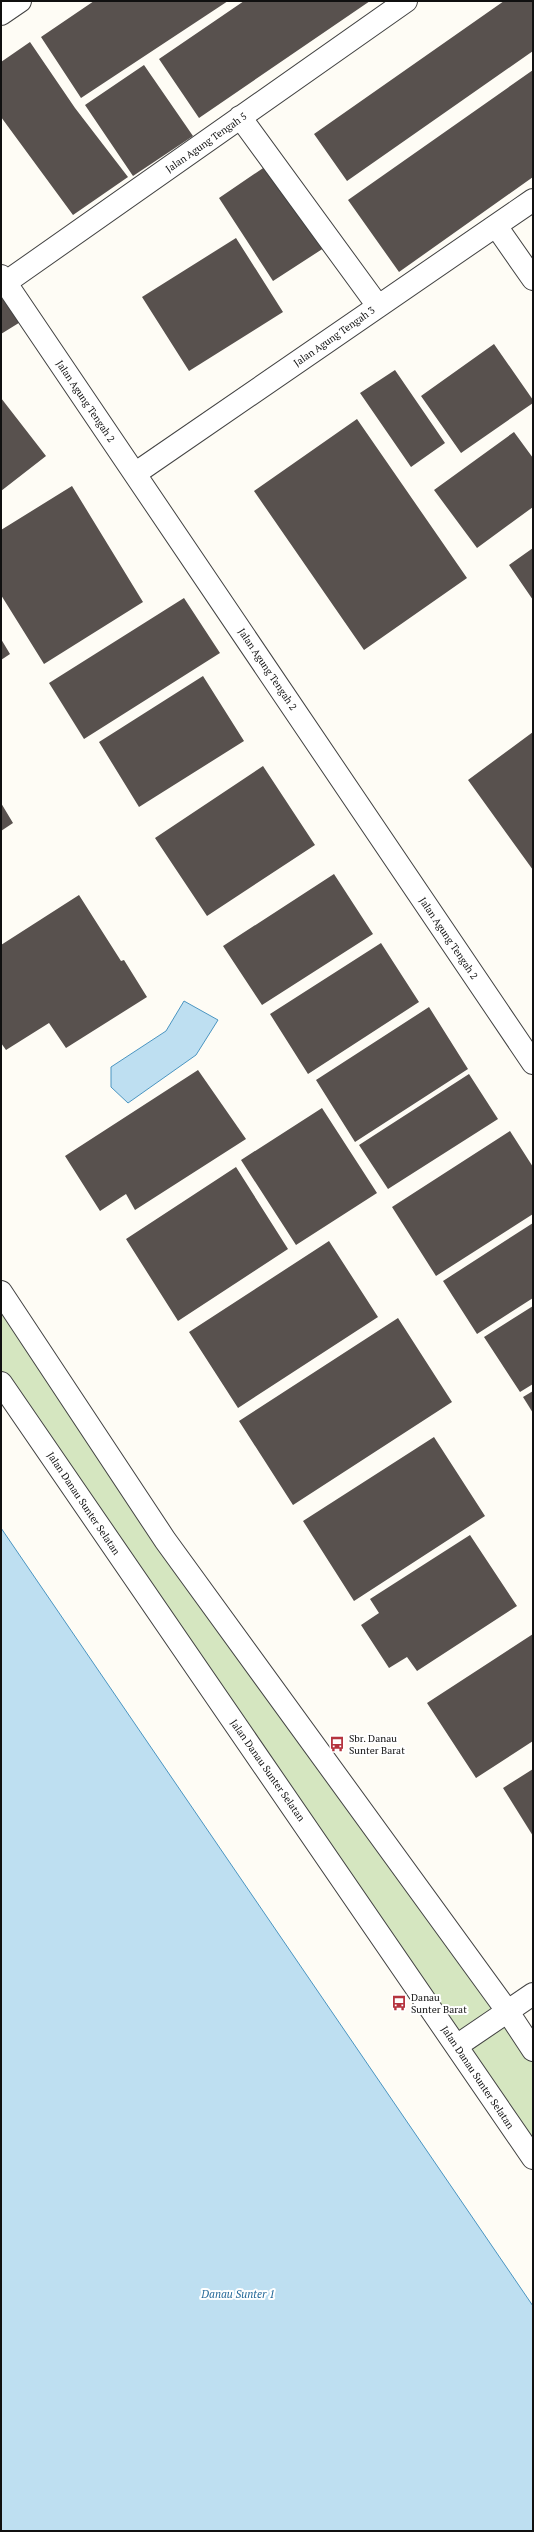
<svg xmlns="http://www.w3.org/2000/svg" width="534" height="2532" font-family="'PT Serif',serif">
<rect width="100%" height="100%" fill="#fefcf5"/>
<path fill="#d5e6c0" d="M1,1292L533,2050V2158L1,1382Z"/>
<path fill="#bedff1" stroke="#4b95c1" d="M184,1001L218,1020L196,1055L128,1103L111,1087V1067L166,1031Z
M1,1528L533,2306V2531H1Z"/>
<path fill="#58514e" d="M94,1H228L81,98L41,37Z
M244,1H370L199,118L159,59Z
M504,1H533V51L347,181L314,134Z
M30,42L75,108L128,177L73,215L1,117V62Z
M144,65L193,136L133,176L85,105Z
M533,70V177L399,272L348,200Z
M272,162L327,246L273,281L219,198Z
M236,238L283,312L189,371L142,297Z
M1,289L22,321L1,334Z
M494,344L533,400V403L461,453L421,396Z
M395,370L445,443L411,467L360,393Z
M1,398L46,456L1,491Z
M357,419L467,578L364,650L254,491Z
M514,432L533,458V507L477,548L434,490Z
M72,486L143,602L44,664L1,595V530Z
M533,548V600L509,565Z
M184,598L220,653L84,739L49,683Z
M1,639L10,654L1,660Z
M203,676L244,741L139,807L99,742Z
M533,732V870L468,780Z
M263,766L315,845L207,916L155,838Z
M1,803L13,823L1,831Z
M334,874L373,934L262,1005L223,946Z
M79,895L121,961L124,960L147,997L66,1048L49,1023L6,1050L1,1043V945Z
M381,943L419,1002L308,1074L270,1014Z
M429,1007L468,1069L355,1142L316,1080Z
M198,1070L246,1139L135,1210L126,1194L100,1211L65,1156Z
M469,1074L498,1119L388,1189L359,1145Z
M322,1108L377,1193L296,1245L241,1160Z
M510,1131L533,1167V1214L436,1276L392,1207Z
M236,1167L288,1249L178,1321L126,1239Z
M533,1223V1298L477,1334L443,1281Z
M329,1241L378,1317L238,1408L189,1332Z
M533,1306V1384L520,1392L484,1337Z
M398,1318L452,1402L293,1505L239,1421Z
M533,1391V1413L523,1397Z
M434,1437L485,1516L354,1601L303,1521Z
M470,1535L517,1606L417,1671L407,1657L389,1668L361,1625L379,1613L370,1599Z
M533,1634V1741L476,1778L427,1703Z
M533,1769V1836L503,1788Z"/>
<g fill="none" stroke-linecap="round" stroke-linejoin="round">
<g stroke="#434343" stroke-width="24">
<path id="minor" d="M1,14L20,1
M240,117L378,306
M496,226L533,279
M1,276L533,1063
M5,283L406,1
M136,473L533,200
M458,2045L533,1994"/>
</g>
<g stroke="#434343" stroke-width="24">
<path id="tertiary" d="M1,1292L165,1540L508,2012L533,2050
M1,1383L533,2158"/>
</g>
<use href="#minor" stroke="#fff" stroke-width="22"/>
<use href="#tertiary" stroke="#fff" stroke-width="22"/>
</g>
<defs>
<g id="bus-bare" transform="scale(1.2)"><path d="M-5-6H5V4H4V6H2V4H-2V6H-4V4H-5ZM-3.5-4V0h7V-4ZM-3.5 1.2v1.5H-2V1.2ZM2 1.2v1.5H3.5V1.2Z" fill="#b5343e" stroke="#fff" stroke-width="2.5" paint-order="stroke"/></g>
</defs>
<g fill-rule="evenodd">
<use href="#bus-bare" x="337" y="1744"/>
<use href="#bus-bare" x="399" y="2003"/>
</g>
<g text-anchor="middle" stroke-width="4" stroke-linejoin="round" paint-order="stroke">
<g font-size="10" fill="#101010" stroke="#fff">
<text transform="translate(206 142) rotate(-35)" y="4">Jalan Agung Tengah 5</text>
<text transform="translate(334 336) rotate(-35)" y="4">Jalan Agung Tengah 3</text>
<text transform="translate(86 401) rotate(56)" y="4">Jalan Agung Tengah 2</text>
<text transform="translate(268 669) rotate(56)" y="4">Jalan Agung Tengah 2</text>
<text transform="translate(449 938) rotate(56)" y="4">Jalan Agung Tengah 2</text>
<text transform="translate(84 1503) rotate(56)" y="4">Jalan Danau Sunter Selatan</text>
<text transform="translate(268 1770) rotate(55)" y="4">Jalan Danau Sunter Selatan</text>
<text transform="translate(478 2077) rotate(56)" y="4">Jalan Danau Sunter Selatan</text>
</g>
<g font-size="10" fill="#101010" stroke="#fff" text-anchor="start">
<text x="349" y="1742">Sbr. Danau<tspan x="349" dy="12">Sunter Barat</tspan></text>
<text x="411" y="2001">Danau<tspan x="411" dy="12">Sunter Barat</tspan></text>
</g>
<g font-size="11" font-style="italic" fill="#246898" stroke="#fff">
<text x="238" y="2298">Danau Sunter 1</text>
</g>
</g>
<rect width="534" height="2532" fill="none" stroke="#101010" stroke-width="4"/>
</svg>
